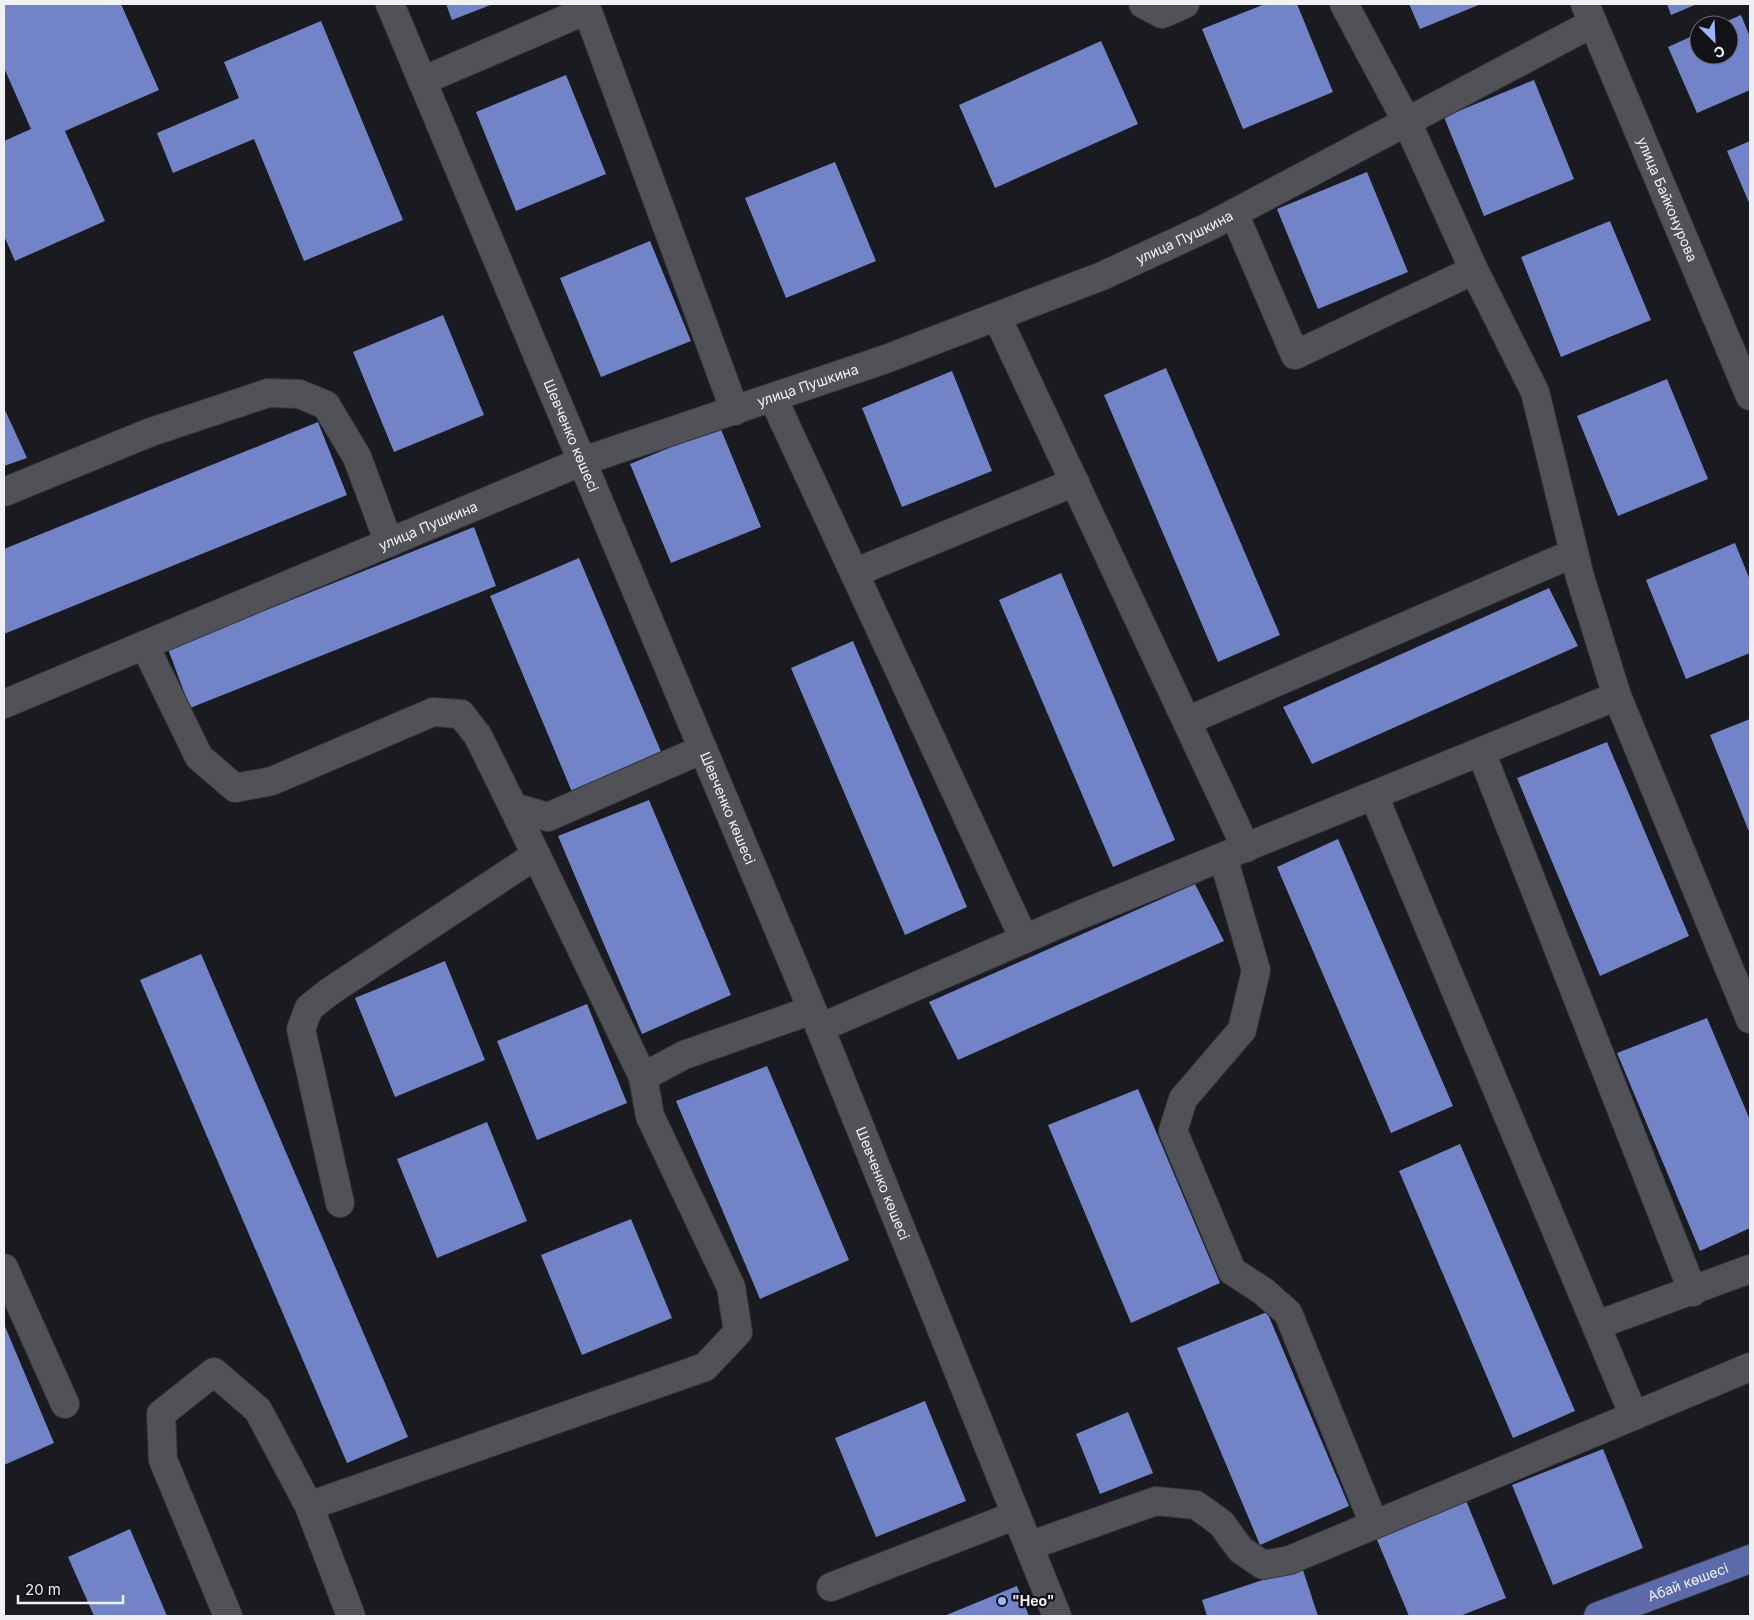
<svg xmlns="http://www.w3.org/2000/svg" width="1754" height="1620" font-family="Inter,sans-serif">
<rect width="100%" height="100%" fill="#191b20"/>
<path fill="#7283c7" d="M4,4H121L159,90L65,131L105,221L15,261L4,236V141L31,129L4,68Z
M446,4H493L452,20Z
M1265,4H1297L1333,92L1243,129L1202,29Z
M1409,4H1481L1420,29Z
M1667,4H1697L1671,15Z
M1741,15L1750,37V90L1697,113L1668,47L1699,33V55H1729V25H1718Z
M321,21L403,220L304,261L254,139L173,173L157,133L239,98L224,62Z
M1101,41L1138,124L995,188L959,105Z
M566,75L606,174L516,211L476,112Z
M1534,80L1574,179L1484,216L1444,117Z
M1750,141V205L1727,151Z
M835,162L876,261L786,298L745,198Z
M1367,172L1408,272L1318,309L1277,209Z
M1610,221L1651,320L1561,357L1521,257Z
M650,241L691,341L601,377L560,278Z
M443,315L484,415L394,452L353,352Z
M1166,368L1280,635L1218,662L1104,395Z
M952,371L992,471L902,507L862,408Z
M1667,379L1708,479L1618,516L1577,416Z
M4,408L27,458L4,466Z
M318,422L347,495L4,634V549Z
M720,427L761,527L671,563L630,464Z
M474,527L496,586L190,708L168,649Z
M1735,543L1750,580V653L1686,679L1646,580Z
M579,558L662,754L572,792L490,596Z
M1061,573L1175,840L1113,867L999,600Z
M1549,588L1578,646L1312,764L1283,707Z
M853,641L967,907L905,935L791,668Z
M1750,719V834L1710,735Z
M1607,742L1689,936L1600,976L1517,778Z
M649,800L731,995L642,1034L558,836Z
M1338,839L1453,1106L1391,1133L1277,867Z
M1195,884L1224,941L958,1060L929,1002Z
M201,954L408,1437L347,1463L140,980Z
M445,961L485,1060L395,1097L355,998Z
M587,1004L627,1103L537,1140L497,1041Z
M1707,1018L1750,1120V1228L1700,1251L1617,1053Z
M767,1066L849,1260L760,1299L676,1101Z
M1138,1089L1220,1283L1131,1323L1048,1125Z
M487,1122L527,1221L437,1258L397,1159Z
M1460,1144L1575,1411L1513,1438L1399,1171Z
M631,1219L672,1318L582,1355L541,1255Z
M1267,1312L1349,1506L1260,1545L1177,1348Z
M4,1324L54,1443L4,1465Z
M925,1401L966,1501L876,1537L835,1438Z
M1128,1412L1153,1473L1100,1494L1076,1434Z
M1603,1449L1643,1548L1553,1585L1512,1485Z
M1465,1498L1506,1598L1460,1616H1409L1375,1535Z
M130,1529L167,1616H94L68,1557Z
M1302,1567L1318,1616H1207L1202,1600Z
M1017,1586L1029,1616H944Z"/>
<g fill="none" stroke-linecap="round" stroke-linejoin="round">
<g stroke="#343539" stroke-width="30">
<g id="minor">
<path id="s1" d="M390,4L820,1028L1057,1616"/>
<path d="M585,4L735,411"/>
<path d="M1143,4L1162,14L1185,4"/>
<path d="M1344,4L1407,122L1474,270L1535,392L1580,577L1617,696L1750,1019"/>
<path id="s2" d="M1585,4L1750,396"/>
<path d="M422,81L587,10"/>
<path d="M1234,213L1295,355L1474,270"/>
<path d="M997,317L1246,848"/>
<path d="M773,398L1024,939"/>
<path d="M4,492L151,432L268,393L299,394L326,405L357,457L389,543"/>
<path d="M854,573L1075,482"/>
<path d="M145,646L199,757L235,788L272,781L433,712L461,714L478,736L513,807L548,817L703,749"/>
<path id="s3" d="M4,704L583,461L886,359L1102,276L1206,228L1593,23"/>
<path d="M1187,721L1574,553"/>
<path d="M1481,752L1693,1292"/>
<path d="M1374,796L1634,1416"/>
<path d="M513,807L643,1077"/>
<path d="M1223,857L1256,970L1242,1030L1183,1099L1173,1131L1232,1271L1263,1291L1288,1313L1374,1524"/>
<path d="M820,1028L1075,917L1617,696"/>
<path d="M340,1203L301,1029L309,1008L329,992L536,855"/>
<path d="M4,1268L65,1404"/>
<path d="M1597,1325L1750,1269"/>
<path d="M309,1506L705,1367L738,1332L731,1287L650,1116L643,1077L684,1055L812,1010"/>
<path d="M1029,1546L1156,1501L1196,1505L1221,1523L1241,1550L1263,1565L1290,1560L1750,1367"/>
<path d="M831,1587L1016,1515"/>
<path d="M228,1616L163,1460L161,1414L214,1372L258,1410L309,1506L351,1616"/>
</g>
</g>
<g stroke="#343539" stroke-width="30">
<g id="major">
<path id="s4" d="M1598,1616L1750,1559"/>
</g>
</g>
<use href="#minor" stroke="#505258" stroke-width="28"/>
<use href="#major" stroke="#5d6aaa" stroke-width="28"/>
</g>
<circle fill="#a0b3fd" stroke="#101217" stroke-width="2" cx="1002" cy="1601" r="5"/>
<g text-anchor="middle" stroke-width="4.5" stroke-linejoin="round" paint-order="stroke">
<g font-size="14" fill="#eff0f4" stroke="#101217">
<text dy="5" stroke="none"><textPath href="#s2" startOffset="212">улица Байконурова</textPath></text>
<text dy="5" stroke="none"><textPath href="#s3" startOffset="1270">улица Пушкина</textPath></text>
<text dy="5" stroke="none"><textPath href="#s3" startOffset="865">улица Пушкина</textPath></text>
<text dy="5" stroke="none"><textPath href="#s1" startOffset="468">Шевченко көшесі</textPath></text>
<text dy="5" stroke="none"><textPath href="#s3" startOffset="460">улица Пушкина</textPath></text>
<text dy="5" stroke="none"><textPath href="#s1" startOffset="872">Шевченко көшесі</textPath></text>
<text dy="5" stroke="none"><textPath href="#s1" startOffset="1278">Шевченко көшесі</textPath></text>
<text dy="5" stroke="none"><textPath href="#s4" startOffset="96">Абай көшесі</textPath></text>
</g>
<g font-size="14" font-weight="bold" fill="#eff0f4" stroke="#101217" text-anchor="start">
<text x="1012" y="1606">"Нео"</text>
</g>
</g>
<rect width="1754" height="1620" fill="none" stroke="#eff0f4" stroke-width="10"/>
<g transform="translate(1714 40) rotate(156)"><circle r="24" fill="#101217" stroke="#696b6f"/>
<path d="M0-4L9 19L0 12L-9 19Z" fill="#a0b3fd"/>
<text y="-8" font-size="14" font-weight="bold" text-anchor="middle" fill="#eff0f4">С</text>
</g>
<path d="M18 1595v8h105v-8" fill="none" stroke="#eff0f4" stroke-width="2.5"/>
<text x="25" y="1595" font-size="15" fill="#eff0f4" stroke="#101217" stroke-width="4" paint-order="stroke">20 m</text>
</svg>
